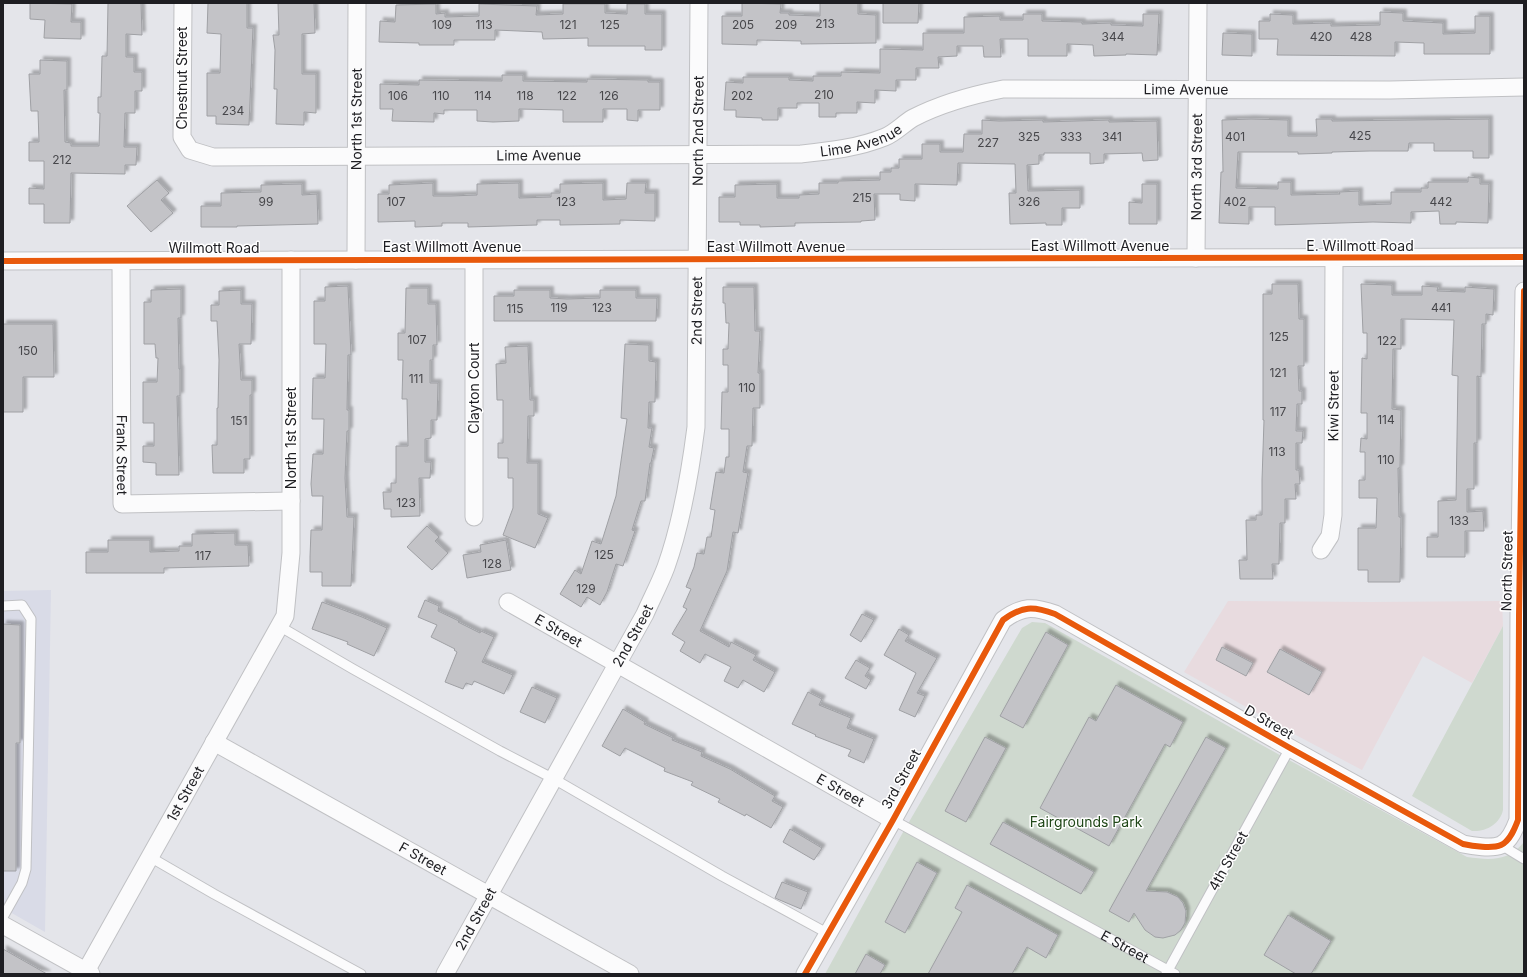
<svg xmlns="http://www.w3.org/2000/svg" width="1527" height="977" font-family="Inter,sans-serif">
<defs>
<filter id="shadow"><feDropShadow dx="3.5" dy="-3.5" stdDeviation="1" flood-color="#0004"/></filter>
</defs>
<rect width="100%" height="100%" fill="#e4e5ea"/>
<path fill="#e8dbdf" d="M1228,601L1371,602L1502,601L1503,626L1472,683L1423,656L1362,770L1294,734L1184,672Z"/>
<path fill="#d9dbe7" d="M51,590L45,932L3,908V591Z"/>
<path fill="#cfd9cf" d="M1032,622L1045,623L1278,754L1467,857C1490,860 1508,862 1524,842V974H825L902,834L1022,628Z
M1503,626V810C1500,824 1486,832 1472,831L1412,796Z"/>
<path fill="#c3c3c7" stroke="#9fa0a4" filter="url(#shadow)" d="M30,3L72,4L71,22H81V39L44,38L45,20L30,19Z
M108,3H141L142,35L126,34V57H134V72H142V91H135V113H125L124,147H137L136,165H125V174L71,173L70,223H44V204H29V188L44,189V161H29V142H39L38,111H31L29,74H40V60L67,61V90H64L65,142L71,143V146H99L100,113H98V97H101L102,56H107Z
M208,3H247V28H253L249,125L216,124V116H207V73H220L221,34L207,33Z
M278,3H314L315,33L302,34V74H316V113L304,112V125L276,124L277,89H274L275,50L273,35H279Z
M742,3L781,4L780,13H789V15L820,16V3H858V14L876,15V43L801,44V41L757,40V45L722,44V16H742Z
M883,3H919L918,23H883Z
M436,4V14L445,13V17L479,16V4L537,6L536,15L563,14V4H605V13L627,14V4H645V14H662V50H645V46H588V38L543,39L542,32L495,30V40H454V45H419V43L379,42L380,21L395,22L396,5Z
M1380,12L1403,13V21L1443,23V34L1475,33V16H1490V54H1424V43L1395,42V56L1277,55L1278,39H1259V21H1270V14L1293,15V24L1331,23V26L1380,25Z
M1023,14H1042V21L1082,22V24L1111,23V25L1143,26V14H1159L1157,55L1126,54V55L1094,56L1093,45L1067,44V56H1028V39H1000L1001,57H984L983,46H957V56L938,57L939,68H916V80H896V91L875,90V103L857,102V113H836V117H819V103H797V108H778V120H762V118L736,117V110H724L726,82L743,83V77H789V80L813,81V76H841V72L880,73V49L923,50V33H964V17L1000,16V20H1023Z
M1223,33L1252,34V56L1222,55Z
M502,75H523V81L587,82V79L648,80V82H660V110H638V121L627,120V109H603V122H563V110L519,109V121L493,122L477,121V110H444V114L434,113V122L392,121L393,109H380V84L419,85V80L502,81Z
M1251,119L1288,120V136H1317L1316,119H1332V121L1489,119V158H1473V151H1434V143H1409L1408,151H1370L1332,152V153L1298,154V152H1238L1236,188L1278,189V182H1291V195L1340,194L1339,192L1359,191V205L1391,204V192H1421V188H1428V182H1468V177L1480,178V184H1489L1488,223L1456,222V224H1440L1439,211L1411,212V223L1373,222L1275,225V207H1249V224L1219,223L1221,172H1223L1222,120Z
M982,120L999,121L1043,120V122L1109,120V122L1157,121L1158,160L1143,161L1142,153L1104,154V163L1090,164V153H1044V155H1039V164L1027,165L1028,191L1080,190V208H1062V225H1046V223L1010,224L1009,193H1016L1015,164L958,163L957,185L915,184V201L900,200V194H874L875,220L861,221V222L795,223V226L760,227V225H740V222H719V197H735V185L777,184V198H799V195L819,194V183H838V181L880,180V172H891V168H899V159H922V144H940V152H963L964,134H982Z
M157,180L169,193L161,200L173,213L151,232L127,206Z
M433,183V196H451L477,195V184L519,183V198L551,197V193H560V184L603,183V200L626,199L627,183H646L645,193H655V221L620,220V224L560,225V220H537V225L468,227V223H442V226L415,227V221L378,222V194H389V185Z
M302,184V195L317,194L318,224L237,226V227H201V206H221V193L261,192V185Z
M1142,184H1157V224H1129V202L1142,203Z
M1272,284H1298L1299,319H1304V366H1298L1299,391H1302V404H1297L1296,431H1303L1302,443H1296V470H1299L1300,484H1295L1296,499H1285V523H1280L1279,564H1272L1273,579H1240L1239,560H1247L1246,520H1256V515H1262V480L1264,420H1263V294H1272Z
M1361,284L1392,285V295H1422V286L1438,287L1437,291L1465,292V287L1494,289L1493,315L1486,314V324H1482L1481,377L1477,376V443H1474V489H1467V512L1483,511L1484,531H1465V557H1427V537H1438V501L1456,500L1458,376L1452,375L1454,320L1401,319V349H1393L1392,409L1401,410L1400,468H1398L1399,517H1401L1400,582H1368V570H1358V528H1376L1377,498H1359V480H1365V452H1360L1361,438L1367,439V413H1361L1362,358L1367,359V333H1363Z
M348,286L351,355H348L347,410H349V431H347L345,478L347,517H354L351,586H322V572H310V557L311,530H322L323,496H312L311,484L313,454H323L324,419H312L313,378H325L326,344H314V301H325V287Z
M723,287H754L755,331H760L758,373H760V408H753L752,446H747L743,472L748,473L738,533L733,532L727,571L700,631L729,647L731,642L756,655L753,660L775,672L764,692L743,680L738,688L724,681L731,667L705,654L700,663L680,651L685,642L672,634L687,609L683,607L691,589L686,587L694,567L697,553L704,554L707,537H711L715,510L710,509L716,472L724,473L726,457H729V429H721L722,392H728V365H723V349H728L729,323H726L725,303H723Z
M406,288H428V304H436L437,345H433V360H430V383H438L437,420H431V438L425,439V462H431L430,478H419L420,516L391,517V509H384L383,492H391V483H396V446H408L407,399H402L403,360H398V333H405Z
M181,289V318H178L179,369H180V396H177L179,475H156V463L143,462V446H154V423H143V382H157L158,358H156L155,344H144V302H151V290Z
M241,290V304H252L251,344H239L241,380H252V395H250V459H244V473H213L212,445H217V408H218L219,360L217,321H211V305H219V291Z
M514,290H550V298L567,299L600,298V290H636V298H657L656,321H494V296H514Z
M3,324H53L54,377H23V412H3Z
M625,344L649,345V361L656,362L655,402H649L648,428H652L649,447L654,448L651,463H650L645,501H641L632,530L635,531L623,566L616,564L607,592L600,605L587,597L581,607L560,594L575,570L581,574L592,541L601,544L616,496L627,419L621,418Z
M528,346L530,400H534V416H528L527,463H538V514L548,518L535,548L503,535L513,508V478H508V458H498V443H503V400H497L496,364L506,363L505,347Z
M427,526L439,537L435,541L448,553L432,570L407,547Z
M235,533V545H248L249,566L164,568V573H86V552H108V540H150V552L179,551V546H192V534Z
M506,540L511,570L467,578L463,555L481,552L480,545Z
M425,600L439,606L438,611L459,621L458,622L480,633L481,631L494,637L482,662L513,675L504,694L474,681L472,685L466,683L463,689L445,682L457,652L454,650L455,649L431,637L437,625L418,617Z
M322,602L362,617L387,628L374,656L347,644L348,642L312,629Z
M862,614L874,620L861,642L850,635Z
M3,624L20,625V743H16V871H3Z
M899,629L909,635L905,641L937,658L917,693L925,696L915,717L899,710L916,673L884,655Z
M1046,632L1068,645L1023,728L1000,716Z
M1222,647L1253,663L1246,676L1216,660Z
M1280,649L1322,672L1309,695L1267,672Z
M856,660L870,668L865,676L871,680L866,689L845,678Z
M1116,685L1183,722L1170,747L1165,744L1109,846L1040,808L1089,717L1096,721Z
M532,687L557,698L545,723L520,712Z
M808,692L822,699L819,705L851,718L847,728L874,739L864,763L848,756L851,750L815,736L816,735L792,724Z
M623,709L645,722L644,724L673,738L672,740L702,752L701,756L730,769L775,796L772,801L783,807L771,828L746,814L745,816L718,802L720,799L691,785L693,782L664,771L665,768L625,748L620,756L602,746Z
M985,737L1006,748L966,822L945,811Z
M1206,737L1226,748L1146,891L1167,892L1178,897L1183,903L1186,911L1185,923L1181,930L1175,935L1163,938L1155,937L1145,930L1134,913L1129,922L1109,911Z
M1003,822L1094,872L1081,894L990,844Z
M790,829L822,848L814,860L783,842Z
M917,862L937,873L905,933L885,922Z
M782,882L808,892L801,909L775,898Z
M967,885L1058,935L1046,958L1027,947L1012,974H928L962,912L955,908Z
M1288,915L1331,941L1311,974H1296L1264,955Z
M3,949L47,974H3Z
M866,954L885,965L880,974H855Z"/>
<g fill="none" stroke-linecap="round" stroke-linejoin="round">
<g stroke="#c0c1c4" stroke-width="11">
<g id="lane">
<path d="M3,606L22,605L31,619L26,869L22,883L3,917"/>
<path d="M279,626L353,669L500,751L554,779L722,876L827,933"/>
<path id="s1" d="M893,820L1175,974"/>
<path d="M1501,845L1524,859"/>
<path d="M150,857L214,894L361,974"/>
<path d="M1166,974L1290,748"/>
</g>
</g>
<g stroke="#c0c1c4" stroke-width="19">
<g id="street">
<path id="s2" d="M183,3L182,137L190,150L213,157L801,154C829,151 858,148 885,137C895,133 903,124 913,118C942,103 972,95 1003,89L1390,90L1524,87"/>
<path id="s3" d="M1196,258L1198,3"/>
<path d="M474,259V517"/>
<path id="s4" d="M356,260L357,3"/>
<path d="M3,261L1524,257"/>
<path id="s5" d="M121,261L122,504L291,501"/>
<path id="s6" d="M1321,550L1330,536L1333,515L1334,258"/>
<path id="s7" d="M508,602L893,820"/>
<path id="s8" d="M214,742L630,974"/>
<path d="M3,925L91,974"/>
<path id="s9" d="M86,971L285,616L291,553V260"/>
<path id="s10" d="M445,974L645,614C652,598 660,583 666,567C682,522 690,474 696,427L699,3"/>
<path d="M805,974L893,820L1003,620C1022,606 1033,606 1055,614L1290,748L1463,844C1472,846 1492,849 1501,845C1510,841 1515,828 1518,820L1519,616L1524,291"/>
</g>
</g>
<use href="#lane" stroke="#fbfbfc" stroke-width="9"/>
<use href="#street" stroke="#fbfbfc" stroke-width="17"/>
<g stroke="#fff" stroke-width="8">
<path id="cycleway" d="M3,261L1524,257
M805,974L893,820L1003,620C1022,606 1033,606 1055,614L1290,748L1463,844C1472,846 1492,849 1501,845C1510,841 1515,828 1518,820L1519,616L1524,291"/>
</g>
<use href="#cycleway" stroke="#e8590c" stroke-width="6"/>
</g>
<g text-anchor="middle" stroke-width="3" stroke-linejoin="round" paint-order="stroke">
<g font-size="12" fill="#47474b">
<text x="825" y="28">213</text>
<text x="442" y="29">109</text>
<text x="484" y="29">113</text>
<text x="568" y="29">121</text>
<text x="610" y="29">125</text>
<text x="743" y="29">205</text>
<text x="786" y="29">209</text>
<text x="1113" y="41">344</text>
<text x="1321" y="41">420</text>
<text x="1361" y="41">428</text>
<text x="824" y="99">210</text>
<text x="398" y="100">106</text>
<text x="441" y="100">110</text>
<text x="483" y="100">114</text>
<text x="525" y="100">118</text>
<text x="567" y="100">122</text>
<text x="609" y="100">126</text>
<text x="742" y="100">202</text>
<text x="233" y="115">234</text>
<text x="1360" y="140">425</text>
<text x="1029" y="141">325</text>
<text x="1071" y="141">333</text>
<text x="1112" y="141">341</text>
<text x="1235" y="141">401</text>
<text x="988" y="147">227</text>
<text x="62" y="164">212</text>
<text x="862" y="202">215</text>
<text x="266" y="206">99</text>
<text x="396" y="206">107</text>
<text x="566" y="206">123</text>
<text x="1029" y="206">326</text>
<text x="1235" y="206">402</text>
<text x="1441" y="206">442</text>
<text x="559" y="312">119</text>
<text x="602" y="312">123</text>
<text x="1441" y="312">441</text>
<text x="515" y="313">115</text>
<text x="1279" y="341">125</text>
<text x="417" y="344">107</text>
<text x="1387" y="345">122</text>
<text x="28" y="355">150</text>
<text x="1278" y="377">121</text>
<text x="416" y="383">111</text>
<text x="747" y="392">110</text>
<text x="1278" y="416">117</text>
<text x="1386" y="424">114</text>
<text x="239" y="425">151</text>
<text x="1277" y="456">113</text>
<text x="1386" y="464">110</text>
<text x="406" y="507">123</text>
<text x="1459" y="525">133</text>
<text x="604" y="559">125</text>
<text x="203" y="560">117</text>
<text x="492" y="568">128</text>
<text x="586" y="593">129</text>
</g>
<g font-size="14" fill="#1e1e22" stroke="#fff">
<text transform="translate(182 78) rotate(-90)" y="5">Chestnut Street</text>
<text dy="5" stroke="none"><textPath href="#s2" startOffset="1159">Lime Avenue</textPath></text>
<text dy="5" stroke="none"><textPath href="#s4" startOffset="141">North 1st Street</textPath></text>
<text dy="5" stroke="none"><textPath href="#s10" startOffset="903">North 2nd Street</textPath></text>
<text dy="5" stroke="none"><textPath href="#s2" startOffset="823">Lime Avenue</textPath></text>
<text dy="5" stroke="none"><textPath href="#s2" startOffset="499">Lime Avenue</textPath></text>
<text dy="5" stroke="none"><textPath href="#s3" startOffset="91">North 3rd Street</textPath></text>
<text x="1100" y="251">East Willmott Avenue</text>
<text x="1360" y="251">E. Willmott Road</text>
<text x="452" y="252">East Willmott Avenue</text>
<text x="776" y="252">East Willmott Avenue</text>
<text x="214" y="253">Willmott Road</text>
<text dy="5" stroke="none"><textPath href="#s10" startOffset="723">2nd Street</textPath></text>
<text transform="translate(474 388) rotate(-90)" y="5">Clayton Court</text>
<text dy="5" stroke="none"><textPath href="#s6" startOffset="147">Kiwi Street</textPath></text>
<text transform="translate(291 438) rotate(-90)" y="5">North 1st Street</text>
<text dy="5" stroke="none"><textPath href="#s5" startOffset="194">Frank Street</textPath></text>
<text transform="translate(1507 571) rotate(-89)" y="5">North Street</text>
<text dy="5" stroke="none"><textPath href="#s7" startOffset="58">E Street</textPath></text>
<text dy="5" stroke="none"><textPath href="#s10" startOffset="387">2nd Street</textPath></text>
<text transform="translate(1269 722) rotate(30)" y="5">D Street</text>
<text transform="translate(901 779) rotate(-61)" y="5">3rd Street</text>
<text dy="5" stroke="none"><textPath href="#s7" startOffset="382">E Street</textPath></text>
<text dy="5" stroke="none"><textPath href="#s9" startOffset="203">1st Street</textPath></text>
<text dy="5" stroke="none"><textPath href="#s8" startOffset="239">F Street</textPath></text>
<text transform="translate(1228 861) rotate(-61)" y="5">4th Street</text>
<text dy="5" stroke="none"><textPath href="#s10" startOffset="63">2nd Street</textPath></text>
<text dy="5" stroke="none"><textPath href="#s1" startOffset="264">E Street</textPath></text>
</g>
<g font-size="14" fill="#204718" stroke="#fff">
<text x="1086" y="827">Fairgrounds Park</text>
</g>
</g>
<rect width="1527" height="977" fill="none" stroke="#1e1e22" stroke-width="8"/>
</svg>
